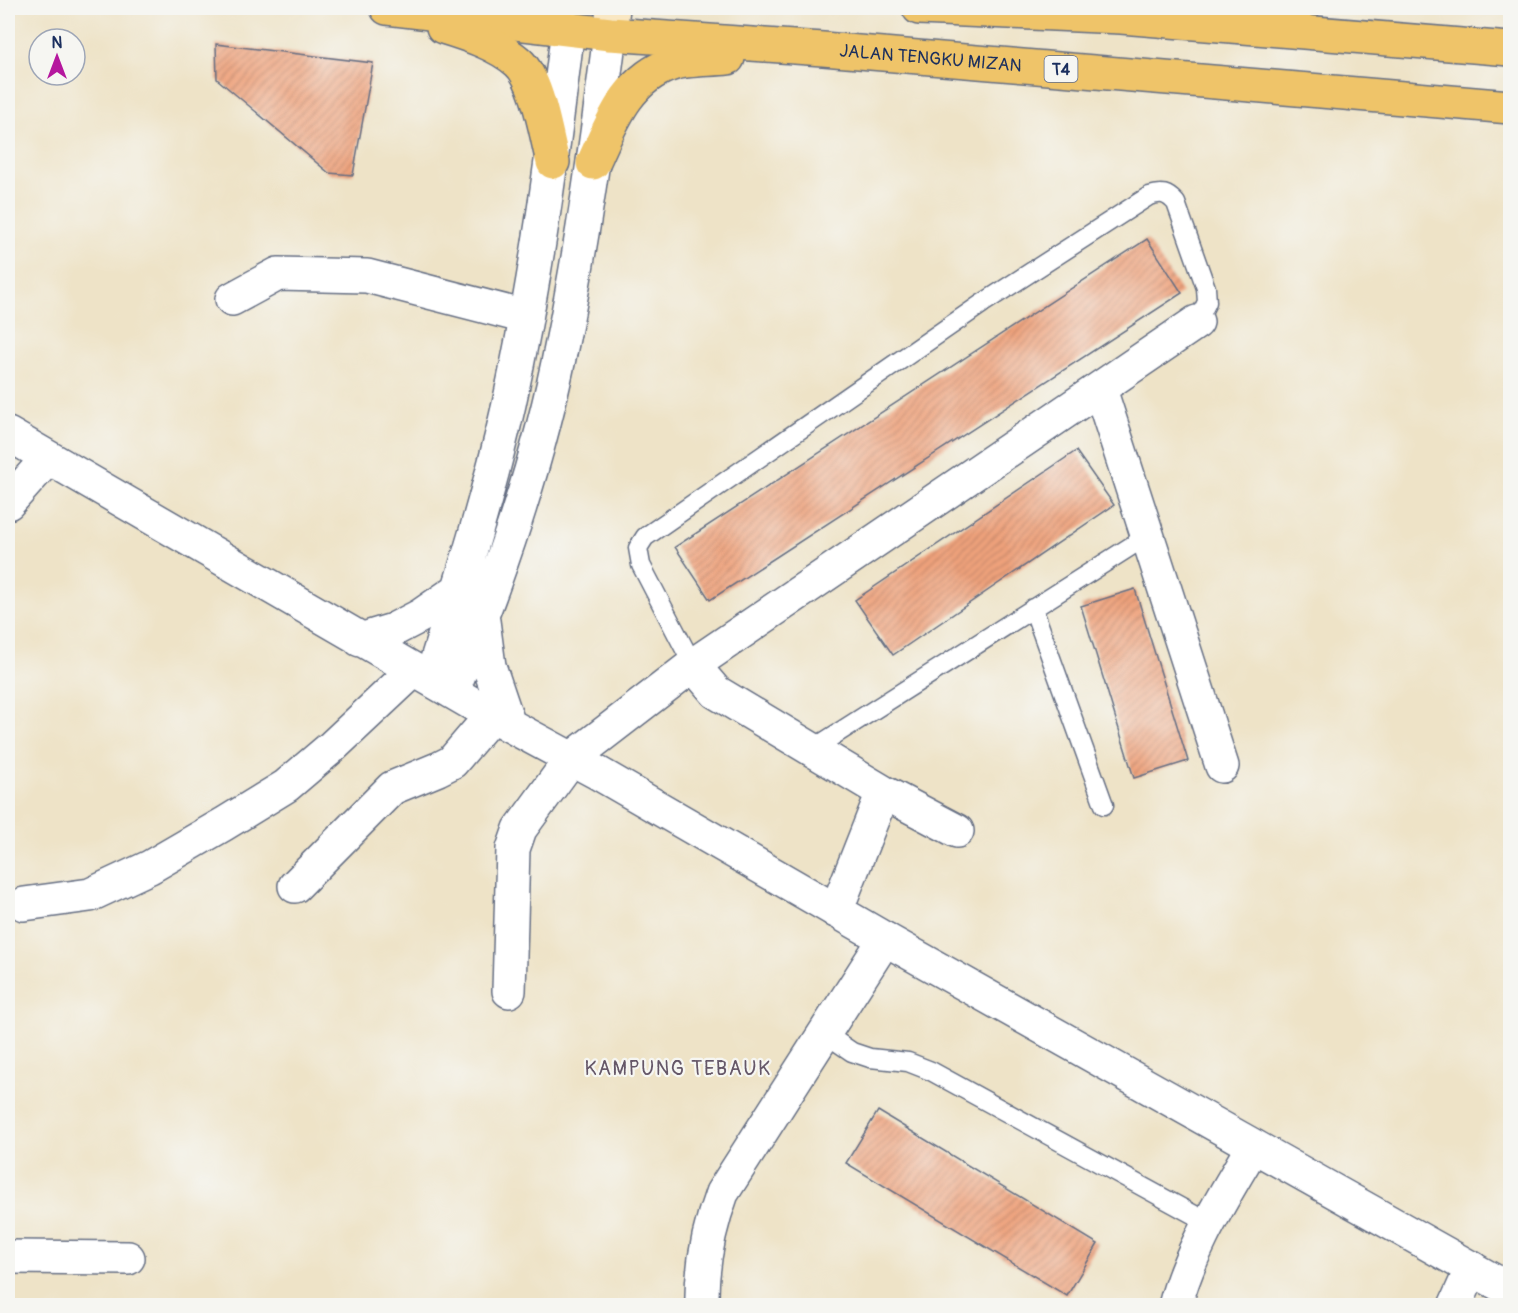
<svg xmlns="http://www.w3.org/2000/svg" width="1518" height="1313" font-family="Pangolin,sans-serif">
<defs>
<pattern id="building-hatch" width="6" height="6" patternUnits="userSpaceOnUse" patternTransform="scale(1.5)"><rect width="6" height="6" fill="#efa27b"/><path d="M-1 1l2-2M0 6l6-6M5 7l2-2" fill="none" stroke="#c18468"/></pattern>
</defs>
<rect width="100%" height="100%" fill="#f6f6f2"/>
<filter id="ink" filterUnits="userSpaceOnUse"><feTurbulence type="fractalNoise" baseFrequency=".0167" numOctaves="2"/><feDisplacementMap in="SourceGraphic" scale="12" xChannelSelector="R" yChannelSelector="G"/><feConvolveMatrix kernelMatrix="1 2 1 2 8 2 1 2 1" color-interpolation-filters="sRGB"/></filter>
<filter id="wash" filterUnits="userSpaceOnUse"><feTurbulence type="fractalNoise" baseFrequency=".008" numOctaves="4" result="noise"/><feDisplacementMap in="SourceGraphic" scale="24" xChannelSelector="R" yChannelSelector="G"/><feGaussianBlur stdDeviation="1.35" result="paint"/><feColorMatrix in="noise" values="0 0 0 0 0 0 0 0 0 0 0 0 0 0 0 0 0 1.4 0 .05"/><feComposite in="paint" operator="in"/></filter>
<g filter="url(#wash)">
<rect width="100%" height="100%" fill="#eee3c7"/>
<g id="blocks">
<path fill="url(#building-hatch)" d="M216,44L373,63L353,175L329,173L217,79Z
M1147,239L1182,293L710,600L675,547Z
M1076,451L1114,505L893,655L855,600Z
M1135,589L1188,761L1134,778L1081,606Z
M878,1111L1098,1244L1067,1296L846,1163Z"/>
</g>
</g>
<g filter="url(#ink)">
<use href="#blocks" fill-opacity="0" stroke="#656e83" stroke-width="1.5"/>
<g fill="none" stroke-linecap="round" stroke-linejoin="round">
<g stroke="#656e83" stroke-width="21">
<path id="service" d="M1033,608L1104,805
M693,665L641,565L638,548L645,537L983,303L1149,196C1162,192 1167,193 1176,203L1206,288L1207,302L1197,322
M811,750L1147,536
M824,1033L852,1052L870,1058L908,1062L931,1071L1209,1223"/>
</g>
<g stroke="#656e83" stroke-width="36">
<path id="minor" d="M232,299L278,274L367,276L526,317
M1100,389L1222,766
M8,503L48,458
M693,665L716,692L883,792L957,831
M295,886L392,788L438,769L452,762L492,715
M24,904L90,895L150,867L224,824L286,786L333,746L414,670
M836,911L883,792
M509,991L513,849L520,829L571,759L693,665L1197,322
M8,1257L128,1258
M702,1306C701,1268 709,1228 722,1193L885,939
M1175,1306C1190,1248 1224,1197 1253,1146
M1455,1306L1472,1268"/>
</g>
<g stroke="#656e83" stroke-width="36">
<path id="tertiary" d="M8,434L509,725L598,773L885,939L1510,1290
M483,621L489,666L509,725
M360,640L393,630L420,616L459,589
M431,679C459,588 488,498 509,404C536,280 553,154 568,28
M452,692C498,579 539,463 562,343C583,241 597,137 610,34"/>
</g>
<g stroke="#656e83" stroke-width="36">
<path id="secondary" d="M610,34L613,8"/>
</g>
<g stroke="#656e83" stroke-width="36">
<g id="trunk">
<path id="s1" d="M387,8L610,34L823,49L1510,107"/>
<path d="M919,8L1121,17L1510,49"/>
<path d="M443,27C469,35 497,44 518,62C538,80 546,135 553,162"/>
<path d="M593,163C611,124 627,78 672,64C687,59 712,60 728,58"/>
</g>
</g>
<use href="#service" stroke="#fff" stroke-width="18"/>
<use href="#minor" stroke="#fff" stroke-width="33"/>
<use href="#tertiary" stroke="#fff" stroke-width="33"/>
<use href="#secondary" stroke="#f9e7c3" stroke-width="33"/>
<use href="#trunk" stroke="#efc469" stroke-width="33"/>
</g>
</g>
<g text-anchor="middle" stroke-width="4.5" stroke-linejoin="round" paint-order="stroke">
<rect fill="#f6f6f2" stroke="#5d6b8a" stroke-width="1.5" x="1044.5" y="56" width="33" height="26" rx="4.5"/>
<g font-size="16" font-weight="bold" fill="#1b2f5e">
<text x="1061" y="75">T4</text>
</g>
<g font-size="18" fill="#1b2f5e" stroke="#f6f6f2">
<text dy="6" stroke="none"><textPath href="#s1" startOffset="546">JALAN TENGKU MIZAN</textPath></text>
</g>
<g font-size="20" letter-spacing="1.5" fill="#655768" stroke="#f6f6f2">
<text x="678" y="1075">KAMPUNG TEBAUK</text>
</g>
</g>
<rect width="1518" height="1313" fill="none" stroke="#f6f6f2" stroke-width="30"/>
<g transform="translate(57 57)"><circle r="28" fill="#f6f6f2" stroke="#9ea6b7" stroke-width="1.5"/>
<path d="M0-4.5L10 22L0 15L-10 22Z" fill="#b5179e"/>
<text y="-9" font-size="16" font-weight="bold" text-anchor="middle" fill="#1b2f5e">N</text>
</g>
</svg>
